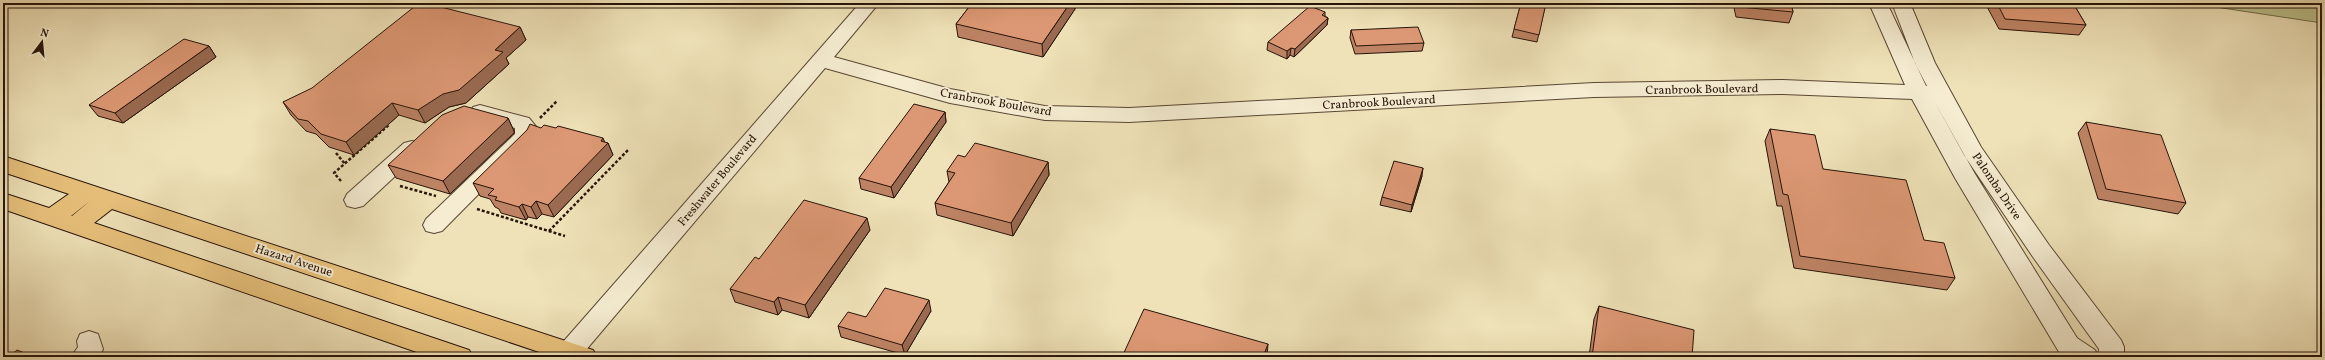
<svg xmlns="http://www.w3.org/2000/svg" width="2325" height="360" font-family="Vollkorn,serif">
<rect width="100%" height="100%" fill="#efe2b8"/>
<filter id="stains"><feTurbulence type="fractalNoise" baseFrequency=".005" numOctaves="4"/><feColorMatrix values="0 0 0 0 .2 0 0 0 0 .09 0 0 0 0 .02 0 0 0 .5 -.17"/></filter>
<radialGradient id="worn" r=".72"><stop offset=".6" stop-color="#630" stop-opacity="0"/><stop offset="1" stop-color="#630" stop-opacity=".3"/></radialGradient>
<path fill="#bcc28c" stroke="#726a4a" d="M2189,3H2322V23Z"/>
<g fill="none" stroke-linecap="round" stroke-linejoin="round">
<g stroke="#594734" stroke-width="2">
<path id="minor" d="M860,3H879L834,57L950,89L1045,106L1129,108L1594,83L1783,80L1905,85L1869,3H1887L1926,86H1927L1915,63L1892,3H1910L1935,63L1981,147L2049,245L2121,340L2124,347V357H2067L2059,352L1955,178L1912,99L1783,94L1594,97L1129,122L1045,120L950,103L825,68L580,357H552L556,350ZM1933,99L1964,155L2033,257L2099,349L2098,357L2095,350L2077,338L1975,174Z
M480,105L529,118L538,129L535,137L442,231L434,233L426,231L423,225L426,219L515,134V128L473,117L470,112L473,107Z
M412,141L420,143L423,148L420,153L363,206L355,208L347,206L344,200L347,194L404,143Z
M89,331L98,334L103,349L100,356L71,357L78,347L77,341L80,334Z"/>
</g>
<g stroke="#271308" stroke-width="2">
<path id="major" d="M3,156L593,350L597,357H554L112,209L94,223L469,350L473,357H431L3,209V193L49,208L69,194L3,172ZM90,201L72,216H71Z"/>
</g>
<path stroke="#271308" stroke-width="2.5" stroke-dasharray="3 2" stroke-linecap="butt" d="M540,118L557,101
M336,153L345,164
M341,181L334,173L390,124
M400,186L436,196
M477,209L565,236
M549,231L629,149"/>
<use href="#minor" fill="#f5ecd1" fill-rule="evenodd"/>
<use href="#major" fill="#e8c17c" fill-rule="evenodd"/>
</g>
<path fill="#bd8364" stroke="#271308" d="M972,3H1075V9L1043,57L958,37L956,24Z
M1521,3H1546L1537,42L1512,37Z
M1733,3H1791L1793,12L1789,23L1736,17Z
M1985,3H2073L2086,25L2079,35L1999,29Z
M1325,12V16L1328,18L1327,25L1294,57L1290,55L1287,59L1267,50L1268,42Z
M520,27L526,40L506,58L509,64L466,103L449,107L425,123L399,115L354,155L329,147L316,134L306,131L291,115L283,102Z
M1351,30L1424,43L1422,51L1355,54L1350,38Z
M209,46L216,57L123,123L98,116L89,105Z
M945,112L946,122L894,198L861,189L859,178Z
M508,118L514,131V133L450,194L396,178L388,165Z
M2086,122L2186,203L2178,214L2098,199L2078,133Z
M541,128L608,143L613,155L554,217L542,214L537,219L528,217L526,220L501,213L499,209L495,207L490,199L480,196L473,183Z
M1770,129L1823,169L1924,240L1955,278L1947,290L1794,268L1782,206H1777L1765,141Z
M1048,162L1049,175L1013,236L937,215L935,203L949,182L947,171Z
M1422,176L1411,212L1380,205L1382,197Z
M870,230L809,318L782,310L778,315L735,302L730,289L759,259Z
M1599,306L1692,357H1589L1594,319Z
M931,311L905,355L841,337L838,326L866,317Z"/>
<path fill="#9a6a51" stroke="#271308" d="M1070,3H1075V9L1043,57L1042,44Z
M1328,18L1327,25L1294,57L1295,49Z
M520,27L526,40L506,58L509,64L466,103L449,107L425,123L418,110L495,50Z
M209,46L216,57L123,123L115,113Z
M1291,48L1290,55L1287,59V51Z
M392,103L399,115L354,155L346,142Z
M945,112L946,122L894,198L891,187Z
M508,118L514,131V133L450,194L443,181Z
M603,138L606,145L608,143L613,155L554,217L548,205Z
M1048,162L1049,175L1013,236L1011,223Z
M1423,168L1422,176L1411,212L1412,205Z
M536,201L542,214L537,219L531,207Z
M522,204L528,217L526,220L519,207Z
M867,218L870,230L809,318L805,305Z
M778,297L782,310L778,315L774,302Z
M929,300L931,311L905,355L902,345Z
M1268,344L1267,357H1263Z"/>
<path fill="#dc9874" stroke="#271308" d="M419,3H425L520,27L495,50L503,52L459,90L443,94L418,110L392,103L346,142L321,134L308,121L298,119L283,102L312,88Z
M972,3H1070L1042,44L956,24Z
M1521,3H1546L1539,35L1514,29Z
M1739,3H1791L1793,12L1740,7Z
M1997,3H2073L2086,25L2005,19Z
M1310,6L1325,12L1322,15L1328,18L1295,49L1291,48L1287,51L1268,42Z
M1418,27L1424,43L1356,46L1351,30Z
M184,39L209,46L115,113L89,105Z
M914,104L945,112L891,187L859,178Z
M464,106L508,118L507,120L443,181L388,165L442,115Z
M2086,122L2161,135L2186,203L2106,189Z
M530,124L541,128L544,125L556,128L558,126L603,138L601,141L608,143L548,205L536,201L531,207L522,204L519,207L495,200L497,197L488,195L494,189L473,183L527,130Z
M1770,129L1815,135L1823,169L1906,180L1924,240L1944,243L1955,278L1800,256L1788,195L1783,194Z
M975,143L1048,162L1011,223L935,203L955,173L947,171L958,155L965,157Z
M1394,161L1423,168L1412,205L1382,197Z
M804,200L867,218L805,305L778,297L774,302L730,289L755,257L759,259Z
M885,288L929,300L902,345L838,326L848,312L866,317Z
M1599,306L1694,330L1692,357H1592Z
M1144,309L1268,344L1263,357H1122Z
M17,350L35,357H9Z"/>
<g text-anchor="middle" stroke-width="4" stroke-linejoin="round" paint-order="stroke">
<g font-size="12" fill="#271308" stroke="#f5ecd1">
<text transform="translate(1702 89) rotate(-1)" y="4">Cranbrook Boulevard</text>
<text transform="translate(996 102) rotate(10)" y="4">Cranbrook Boulevard</text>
<text transform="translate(1379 102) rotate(-3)" y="4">Cranbrook Boulevard</text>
<text transform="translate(717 180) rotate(-50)" y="4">Freshwater Boulevard</text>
<text transform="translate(1997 186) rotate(56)" y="4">Palomba Drive</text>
<text transform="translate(294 260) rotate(18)" y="4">Hazard Avenue</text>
</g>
</g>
<rect width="2325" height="360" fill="none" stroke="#efe2b8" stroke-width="16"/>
<rect x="4" y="4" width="2317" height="352" fill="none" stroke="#271308" stroke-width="2"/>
<rect x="8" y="8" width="2309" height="344" fill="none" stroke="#271308"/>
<g transform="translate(42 42) rotate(16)" stroke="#f5ecd1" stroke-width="3" paint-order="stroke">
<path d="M0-3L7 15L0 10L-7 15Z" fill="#271308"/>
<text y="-6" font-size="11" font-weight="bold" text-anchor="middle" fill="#271308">N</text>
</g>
<rect width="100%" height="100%" filter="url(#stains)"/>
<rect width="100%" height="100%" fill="url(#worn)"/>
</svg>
